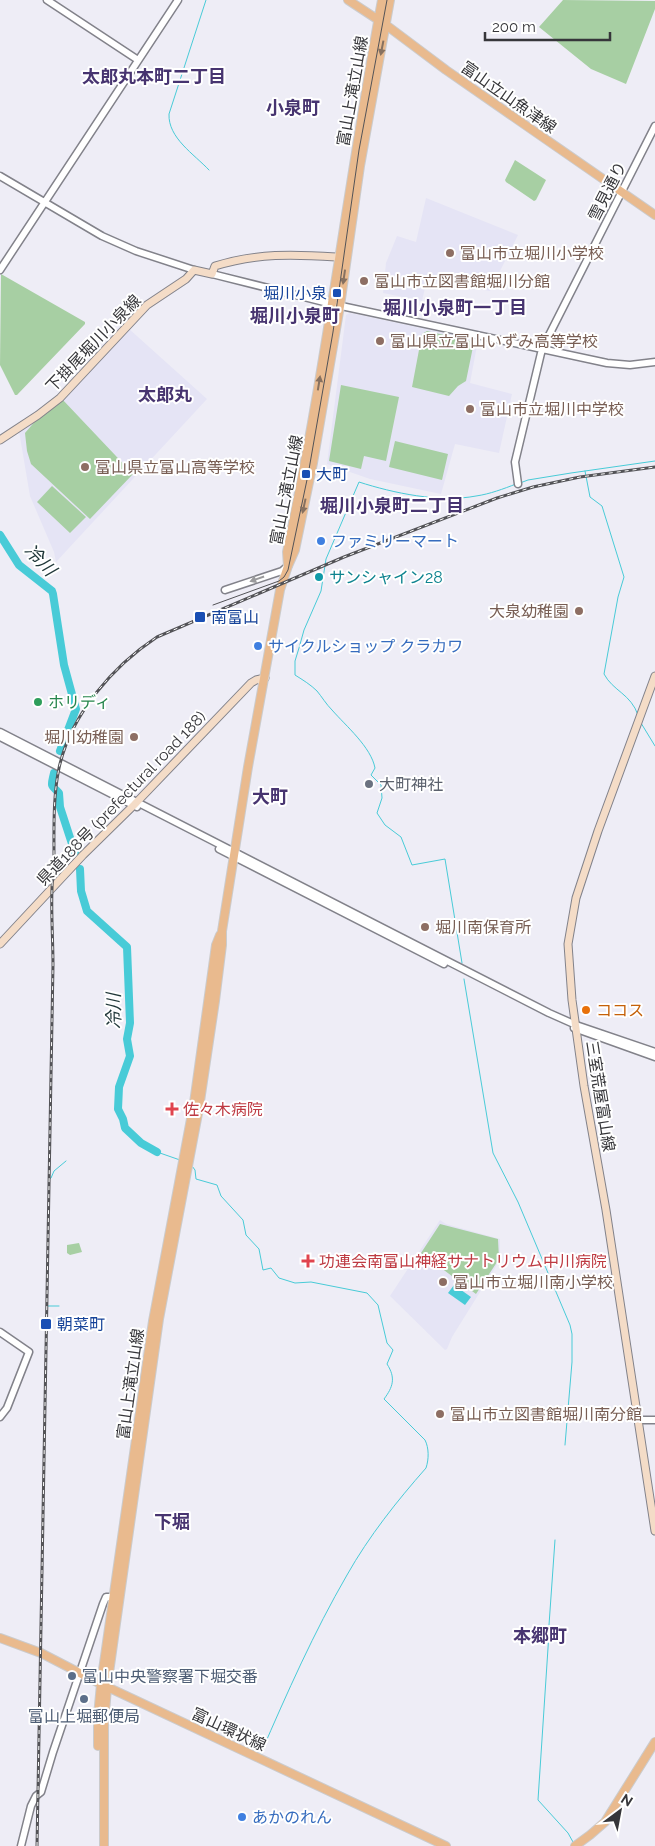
<svg xmlns="http://www.w3.org/2000/svg" width="655" height="1846" font-family="Raleway,'Noto Sans JP',sans-serif">
<rect width="100%" height="100%" fill="#eeedf6"/>
<path fill="#e5e4f5" d="M426,198L518,235L490,291L427,279L422,301L383,293L386,263L397,236L416,242Z
M350,313L478,340L470,383L512,394L499,453L455,444L441,494L370,479L327,464L346,315Z
M128,328L207,399L56,562L54,552L30,496L19,431L45,413Z
M440,1220L446,1224L500,1239V1257L495,1268L452,1337L447,1349L445,1350L390,1296Z"/>
<path fill="#a7cfa3" d="M563,0L655,1V9L626,84L591,69L539,27Z
M515,160L546,180L536,200L534,201L506,182L505,180Z
M1,274L85,322V324L17,395H15L0,365Z
M427,331L474,342L466,381L458,386L449,396L412,387L422,334Z
M341,385L399,397L386,461L364,456L361,469L329,461Z
M62,399L133,474L90,519L31,464L27,451L25,433L37,419Z
M395,441L448,454L442,480L389,467Z
M52,486L86,517L70,533L37,502Z
M440,1224L498,1239L499,1259L476,1294L421,1253Z
M79,1243L82,1252L70,1255L67,1253V1245Z"/>
<path fill="#48cbd7" d="M454,1285L471,1297L465,1305L448,1293Z"/>
<g fill="none" stroke-linecap="round" stroke-linejoin="round">
<path stroke="#48cbd7" stroke-width="1" d="M206,0L169,114C168,138 194,154 209,170
M585,471L590,497L602,506L624,577L618,597L604,674C613,691 631,694 638,715
M520,483L528,480L571,473L655,461
M641,723L655,746
M462,963L445,859L412,865L401,837L385,825L377,813L382,798L381,785L371,775L375,768C371,747 346,726 332,710C326,704 322,697 317,691C311,685 303,680 295,675V661L299,648L304,630L321,591L326,559L359,482C393,493 440,503 476,496C490,494 503,489 516,484
M464,979L493,1153L518,1202L570,1325L572,1334V1362L565,1445
M157,1152L180,1160
M192,1166L195,1170L196,1179L217,1185L221,1196L243,1220L246,1235L259,1249L263,1270L271,1268L279,1278L295,1283L311,1282L367,1293L378,1305L387,1343L393,1350L387,1364C396,1378 393,1387 384,1399L425,1440C429,1448 429,1459 426,1468C397,1501 369,1536 347,1575C314,1632 287,1693 261,1753
M49,1179L51,1178L54,1171L66,1161
M48,1306H59
M549,1625L555,1540
M549,1633L538,1800L568,1833L573,1842"/>
<path stroke="#48cbd7" stroke-width="8" d="M0,535L19,565L52,591L53,594L64,665L76,709L60,751
M54,773C51,787 50,784 59,793L60,807L75,853
M80,869L81,891L87,911L127,947L130,1023L127,1039L130,1056L119,1087L118,1109L123,1119L125,1128L141,1143L157,1152"/>
<g stroke="#82828a" stroke-width="9">
<path id="tertiary" d="M47,0L138,60
M0,176L102,236L136,251L194,270
M0,270L178,0
M212,274L332,304L607,363L630,365L655,362
M518,484L515,462L542,349L655,126
M225,590L282,571L288,566
M0,732L549,1013L576,1025L655,1052
M0,737L137,807
M219,849L444,964
M574,1028L655,1057
M0,1332L29,1352L7,1408L0,1417
M638,1420H655
M21,1846L31,1806L36,1796L41,1792L53,1752L103,1604L106,1597H116"/>
</g>
<g stroke="#82828a" stroke-width="9">
<path id="secondary" d="M0,440L38,415L60,398L147,305L186,279L194,270L212,274L215,266C257,253 293,254 336,257L343,255
M655,676L598,831L576,898L568,944L572,1000L584,1086L606,1210L655,1531
M0,944L83,855L134,805L251,683L256,680L265,678"/>
</g>
<g stroke="#cbcbcc" stroke-width="10">
<path id="primary" d="M348,0L386,25L446,70L655,215
M382,0C348,183 326,369 287,552L288,566L295,550L313,463L340,306L360,166L390,0
M0,1638L41,1653L101,1684L446,1846
M98,1746V1716L101,1684L153,1321L194,1103L216,945L220,935
M104,1846V1726L107,1687L159,1319L199,1108L215,1001L222,945V931L248,767L280,590L288,566
M575,1846L590,1835L605,1822L655,1742"/>
</g>
<use href="#tertiary" stroke="#fff" stroke-width="6"/>
<use href="#secondary" stroke="#f4dcc7" stroke-width="7"/>
<use href="#primary" stroke="#e9ba8e" stroke-width="8"/>
<path stroke="#535357" stroke-width="1" d="M213,605L279,581L284,577L288,570L308,475L333,332L359,150L387,0"/>
<g stroke="#535357" stroke-width="3">
<path id="rail" d="M37,1846L53,965C53,940 51,914 52,889C52,879 54,869 54,858C54,828 53,797 59,768C71,714 113,666 157,637L344,557L497,498L533,487L580,477L655,467"/>
</g>
<use href="#rail" stroke="#fff" stroke-width="1" stroke-dasharray="4" stroke-linecap="butt"/>
</g>
<defs><path id="oneway-solid" d="M-6-.8H1V-3.2L6.5 0L1 3.2V.8H-6Z" transform="scale(1.25)"/></defs>
<g fill="#877160">
<use href="#oneway-solid" transform="translate(382 48) rotate(101)"/>
<use href="#oneway-solid" transform="translate(344 277) rotate(98)"/>
<use href="#oneway-solid" transform="translate(319 383) rotate(-81)"/>
<use href="#oneway-solid" transform="translate(304 506) rotate(102)"/>
</g>
<use fill="#9a9a9c" href="#oneway-solid" transform="translate(257 579) rotate(161)"/>
<g fill="#8d6e63" stroke="#fff" stroke-width="2">
<circle cx="450" cy="253" r="5"/>
<circle cx="364" cy="281" r="5"/>
<circle cx="380" cy="341" r="5"/>
<circle cx="470" cy="409" r="5"/>
<circle cx="85" cy="467" r="5"/>
<circle cx="579" cy="611" r="5"/>
<circle cx="134" cy="737" r="5"/>
<circle cx="425" cy="927" r="5"/>
<circle cx="443" cy="1282" r="5"/>
<circle cx="440" cy="1414" r="5"/>
</g>
<g fill="#1a4fb4" stroke="#fff" stroke-width="2">
<rect x="332" y="288" width="10" height="10" rx="2.5"/>
<rect x="301" y="469" width="10" height="10" rx="2.5"/>
<rect x="194" y="611" width="12" height="12" rx="2.5"/>
<rect x="40" y="1318" width="12" height="12" rx="2.5"/>
</g>
<g fill="#3f7fe0" stroke="#fff" stroke-width="2">
<circle cx="321" cy="541" r="5"/>
<circle cx="258" cy="646" r="5"/>
<circle cx="242" cy="1817" r="5"/>
</g>
<circle fill="#0f9aa8" stroke="#fff" stroke-width="2" cx="319" cy="577" r="5"/>
<circle fill="#2e9e5b" stroke="#fff" stroke-width="2" cx="38" cy="702" r="5"/>
<circle fill="#6b7280" stroke="#fff" stroke-width="2" cx="369" cy="784" r="5"/>
<circle fill="#e8710a" stroke="#fff" stroke-width="2" cx="586" cy="1010" r="5"/>
<g fill="#e0444e" stroke="#fff" stroke-width="2">
<path d="M169.5 1101.5h5v5h5v5h-5v5h-5v-5h-5v-5h5z"/>
<path d="M305.5 1253.5h5v5h5v5h-5v5h-5v-5h-5v-5h5z"/>
</g>
<g fill="#5c6f8a" stroke="#fff" stroke-width="2">
<circle cx="72" cy="1676" r="5"/>
<circle cx="84" cy="1699" r="5"/>
</g>
<g text-anchor="middle" stroke-width="4" stroke-linejoin="round" paint-order="stroke">
<g font-size="16" fill="#36363a" stroke="#fff">
<text transform="translate(352 91) rotate(-80)" y="6">富山上滝立山線</text>
<text transform="translate(509 97) rotate(35)" y="6">富山立山魚津線</text>
<text transform="translate(607 191) rotate(-63)" y="6">雪見通り</text>
<text transform="translate(93 343) rotate(-46)" y="6">下掛尾堀川小泉線</text>
<text transform="translate(286 490) rotate(-79)" y="6">富山上滝立山線</text>
<text transform="translate(121 798) rotate(-46)" y="6">県道188号 (prefectural road 188)</text>
<text transform="translate(601 1096) rotate(81)" y="6">三室荒屋富山線</text>
<text transform="translate(130 1384) rotate(-82)" y="6">富山上滝立山線</text>
<text transform="translate(229 1729) rotate(25)" y="6">富山環状線</text>
</g>
<g font-size="16" fill="#785e54" stroke="#fff" text-anchor="start">
<text x="460" y="259">富山市立堀川小学校</text>
<text x="374" y="287">富山市立図書館堀川分館</text>
<text x="390" y="347">富山県立富山いずみ高等学校</text>
<text x="480" y="415">富山市立堀川中学校</text>
<text x="95" y="473">富山県立富山高等学校</text>
<text x="569" y="617" text-anchor="end">大泉幼稚園</text>
<text x="124" y="743" text-anchor="end">堀川幼稚園</text>
<text x="435" y="933">堀川南保育所</text>
<text x="453" y="1288">富山市立堀川南小学校</text>
<text x="450" y="1420">富山市立図書館堀川南分館</text>
</g>
<g font-size="16" fill="#164399" stroke="#fff" text-anchor="start">
<text x="327" y="299" text-anchor="end">堀川小泉</text>
<text x="316" y="480">大町</text>
<text x="211" y="623">南富山</text>
<text x="57" y="1330">朝菜町</text>
</g>
<g font-size="16" fill="#366cbe" stroke="#fff" text-anchor="start">
<text x="331" y="547">ファミリーマート</text>
<text x="268" y="652">サイクルショップ クラカワ</text>
<text x="252" y="1823">あかのれん</text>
</g>
<g font-size="16" fill="#0d838f" stroke="#fff" text-anchor="start">
<text x="329" y="583">サンシャイン28</text>
</g>
<g font-size="16" fill="#27864d" stroke="#fff" text-anchor="start">
<text x="48" y="708">ホリディ</text>
</g>
<g font-size="16" fill="#5b616d" stroke="#fff" text-anchor="start">
<text x="379" y="790">大町神社</text>
</g>
<g font-size="16" fill="#c56008" stroke="#fff" text-anchor="start">
<text x="596" y="1016">ココス</text>
</g>
<g font-size="16" fill="#be3a42" stroke="#fff" text-anchor="start">
<text x="183" y="1115">佐々木病院</text>
<text x="319" y="1267">功連会南富山神経サナトリウム中川病院</text>
</g>
<g font-size="16" fill="#4e5e75" stroke="#fff" text-anchor="start">
<text x="82" y="1682">富山中央警察署下堀交番</text>
<text x="84" y="1722" text-anchor="middle">富山上堀郵便局</text>
</g>
<g font-size="18" font-weight="bold" fill="#473470" stroke="#fff">
<text x="154" y="83">太郎丸本町二丁目</text>
<text x="293" y="114">小泉町</text>
<text x="455" y="314">堀川小泉町一丁目</text>
<text x="295" y="322">堀川小泉町</text>
<text x="165" y="401">太郎丸</text>
<text x="392" y="512">堀川小泉町二丁目</text>
<text x="270" y="803">大町</text>
<text x="172" y="1528">下堀</text>
<text x="540" y="1642">本郷町</text>
</g>
<g font-size="18" font-style="italic" fill="#1f3638" stroke="#fff">
<text transform="translate(40 560) rotate(46)" y="6">冷川</text>
<text transform="translate(114 1011) rotate(-91)" y="6">冷川</text>
</g>
</g>
<g transform="translate(620 1811) rotate(32)" stroke="#ffffff" stroke-width="4" paint-order="stroke">
<path d="M0-4L9 19L0 12L-9 19Z" fill="#36363a"/>
<text y="-8" font-size="14" font-weight="bold" text-anchor="middle" fill="#36363a">N</text>
</g>
<path d="M485 32v8h125v-8" fill="none" stroke="#36363a" stroke-width="2.5"/>
<text x="492" y="32" font-size="15" fill="#36363a" stroke="#ffffff" stroke-width="4" paint-order="stroke">200 m</text>
</svg>
